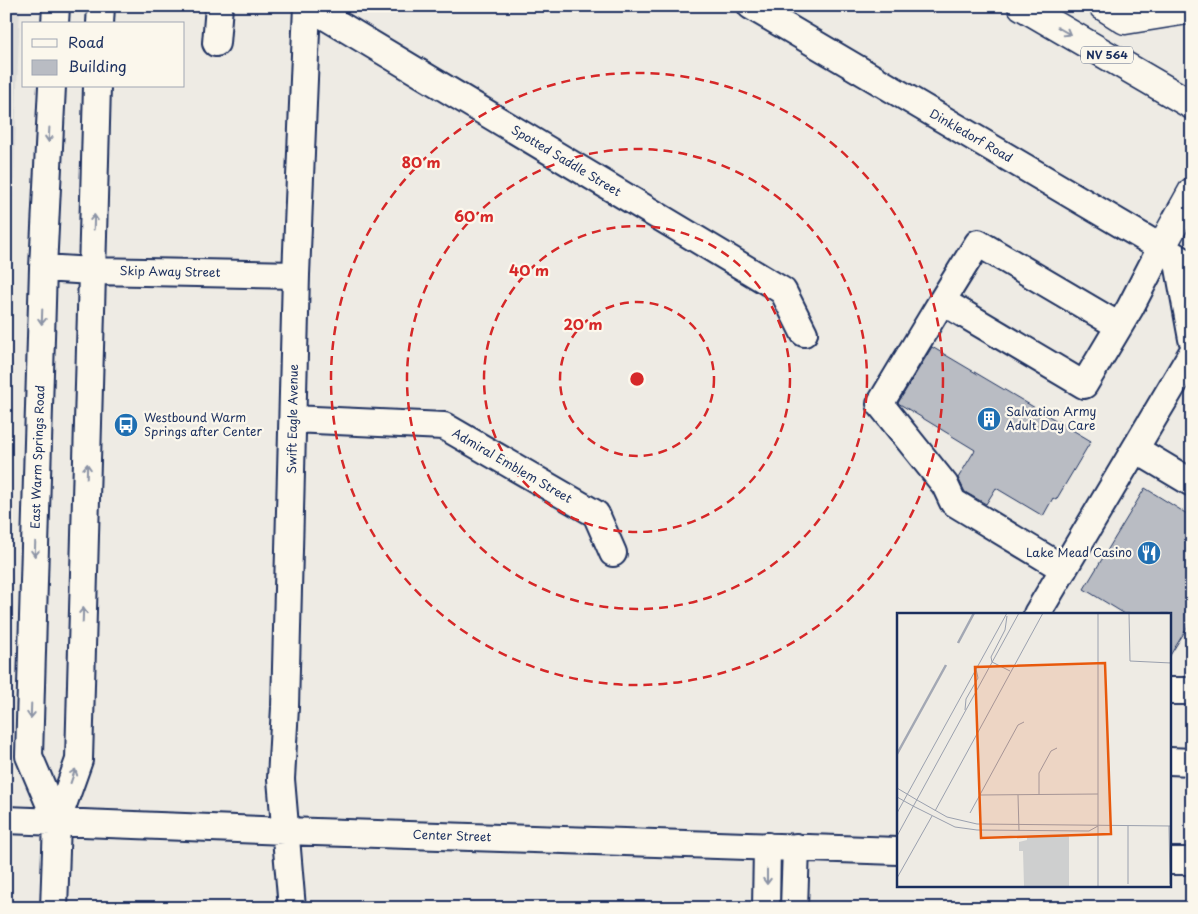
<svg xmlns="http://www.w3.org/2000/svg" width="1198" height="914" font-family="'Playpen Sans',sans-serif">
<rect width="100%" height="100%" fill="#eeebe4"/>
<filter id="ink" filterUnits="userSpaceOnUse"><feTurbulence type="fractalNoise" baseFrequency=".02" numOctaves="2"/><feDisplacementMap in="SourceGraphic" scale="10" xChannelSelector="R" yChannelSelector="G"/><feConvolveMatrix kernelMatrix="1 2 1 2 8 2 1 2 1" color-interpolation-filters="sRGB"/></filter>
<g filter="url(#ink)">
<path fill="#deddda" d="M6,6H20L6,397Z"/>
<path fill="#b9bcc3" stroke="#1b2f5e" d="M932,347L1091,441L1056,500L1053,498L1043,516L996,488L986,504L965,492L958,478L975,450L898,403Z
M1145,488L1192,517V620L1169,657V614H1125L1084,589Z"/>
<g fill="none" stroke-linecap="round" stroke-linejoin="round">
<g stroke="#1b2f5e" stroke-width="30">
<path id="minor" d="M308,6L783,291L804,333
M751,6L1192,266
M55,24L56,6
M100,24L101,6
M216,43L219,6
M52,86L43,268L29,756L57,822
M1177,257L1192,339
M43,268L92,271L296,275
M942,301L978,243L1119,326
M293,419L444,426L596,514L613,553
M1135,449L1192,483
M1064,569L953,502L945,485L880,404L942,301L1084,385L1130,308L1161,248
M1037,614L1192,353
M1169,691H1192
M1169,761L1192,762
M6,820L285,831L898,851
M1169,861H1192
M54,908L57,822L79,760L97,86
M292,908L281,779L285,707L296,275L307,6
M766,908L767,846
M794,908L796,847"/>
</g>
<g stroke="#1b2f5e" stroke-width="31">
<path id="major" d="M1022,6L1192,105
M1103,6L1125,20L1187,10
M1161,248L1192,192"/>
</g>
<use href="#minor" stroke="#fbf7ec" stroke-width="26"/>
<use href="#major" stroke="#fbf7ec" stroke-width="28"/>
</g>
<defs><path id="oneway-shaft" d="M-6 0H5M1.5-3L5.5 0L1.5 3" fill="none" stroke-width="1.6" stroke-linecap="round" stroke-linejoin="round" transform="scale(1.25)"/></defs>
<g stroke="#8b93a5">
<use href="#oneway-shaft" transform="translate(1064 31) rotate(30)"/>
<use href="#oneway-shaft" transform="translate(49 135) rotate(93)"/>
<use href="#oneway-shaft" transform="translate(94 222) rotate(-88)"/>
<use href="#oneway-shaft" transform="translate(42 317) rotate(92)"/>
<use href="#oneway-shaft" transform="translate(87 471) rotate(-88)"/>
<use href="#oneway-shaft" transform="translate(35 549) rotate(92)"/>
<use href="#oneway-shaft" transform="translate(83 615) rotate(-88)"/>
<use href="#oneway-shaft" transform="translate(31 711) rotate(92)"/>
<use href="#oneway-shaft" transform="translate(73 776) rotate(-71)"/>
<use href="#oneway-shaft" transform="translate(767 877) rotate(90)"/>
</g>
</g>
<g fill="none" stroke="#d62828" stroke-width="2.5" stroke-dasharray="9 6">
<circle cx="637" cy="379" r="77"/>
<circle cx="637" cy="379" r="153"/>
<circle cx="637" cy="379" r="230"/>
<circle cx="637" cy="379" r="306"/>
</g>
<defs>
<g id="building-disc" transform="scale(1.25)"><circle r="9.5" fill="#1f6fb2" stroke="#fbf7ec"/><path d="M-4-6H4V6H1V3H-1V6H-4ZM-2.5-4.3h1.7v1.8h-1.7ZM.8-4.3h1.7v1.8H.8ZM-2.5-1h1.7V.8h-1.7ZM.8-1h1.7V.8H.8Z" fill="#fff"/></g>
<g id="bus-disc" transform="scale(1.25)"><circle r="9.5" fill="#1f6fb2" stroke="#fbf7ec"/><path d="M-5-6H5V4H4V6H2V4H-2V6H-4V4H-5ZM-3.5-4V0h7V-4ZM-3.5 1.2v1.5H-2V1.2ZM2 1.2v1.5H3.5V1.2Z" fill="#fff"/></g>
<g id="restaurant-disc" transform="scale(1.25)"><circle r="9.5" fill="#1f6fb2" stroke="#fbf7ec"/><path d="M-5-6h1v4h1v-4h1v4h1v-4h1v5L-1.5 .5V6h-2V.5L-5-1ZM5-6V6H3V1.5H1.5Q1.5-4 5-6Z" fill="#fff"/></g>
</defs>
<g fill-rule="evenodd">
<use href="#building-disc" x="989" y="419"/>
<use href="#bus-disc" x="126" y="425"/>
<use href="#restaurant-disc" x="1149" y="553"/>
</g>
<g text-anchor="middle" stroke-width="4.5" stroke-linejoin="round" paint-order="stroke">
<rect fill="#fbf7ec" stroke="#5e6b89" stroke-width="1" x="1081" y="46.5" width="52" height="17" rx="4"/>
<g font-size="11" font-weight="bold" fill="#1b2f5e">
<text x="1107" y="59">NV 564</text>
</g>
<g font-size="12" fill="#1b2f5e" stroke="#fbf7ec">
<text transform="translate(971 136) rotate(30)" y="4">Dinkledorf Road</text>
<text transform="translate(566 161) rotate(31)" y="4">Spotted Saddle Street</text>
<text transform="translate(170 272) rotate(1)" y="4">Skip Away Street</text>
<text transform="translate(293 419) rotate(-89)" y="4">Swift Eagle Avenue</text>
<text transform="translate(38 457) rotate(-88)" y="4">East Warm Springs Road</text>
<text transform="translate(512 466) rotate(30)" y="4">Admiral Emblem Street</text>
<text transform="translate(452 836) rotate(2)" y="4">Center Street</text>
</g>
<g font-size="12" fill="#1b2f5e" stroke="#fbf7ec" text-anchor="start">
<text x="1006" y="416">Salvation Army<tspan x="1006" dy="14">Adult Day Care</tspan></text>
<text x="144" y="422">Westbound Warm<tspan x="144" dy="14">Springs after Center</tspan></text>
<text x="1132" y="557" text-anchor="end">Lake Mead Casino</text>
</g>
</g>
<g transform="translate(897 613)">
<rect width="274" height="274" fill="#eeebe4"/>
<path d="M130,223H172V273H127L126,238H122V229L130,227Z" fill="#cecfcf"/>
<path fill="none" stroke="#a3a8b4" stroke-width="2.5" d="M61,30L77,0M0,141L49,52"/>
<path fill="none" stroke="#9aa0ae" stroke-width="1" d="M232,0L233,48L274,50M95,49L94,44L108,17L110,3M95,49L113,58M68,97L69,86L81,65L79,56M0,175L20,187M83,182L201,181M121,182L122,218M142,182V160L154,138L160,135M0,184L16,193M20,187L50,204L80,211L274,213M16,193L58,214L80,217L192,218L201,213M38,198L146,0M0,200L110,0M73,200L121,112L127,109M231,213V271M272,213L273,271M0,223L122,0M0,265L35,203M201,273V0"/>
<path fill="#e8590c" fill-opacity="0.15" stroke="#e8590c" stroke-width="2.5" d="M208,50L214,221L84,225L78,54Z"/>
<rect width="274" height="274" fill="none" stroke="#1b2f5e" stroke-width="2.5"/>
</g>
<circle cx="637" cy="379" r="8" fill="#d62828" stroke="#fbf7ec" stroke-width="2.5"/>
<g font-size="15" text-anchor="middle" font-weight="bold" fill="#d62828" stroke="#fbf7ec" stroke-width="4.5" stroke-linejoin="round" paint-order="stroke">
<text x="421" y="168">80 m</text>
<text x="474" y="222">60 m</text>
<text x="529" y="276">40 m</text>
<text x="583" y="330">20 m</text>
</g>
<rect width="1198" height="914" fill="none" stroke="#fbf7ec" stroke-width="25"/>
<rect x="12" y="12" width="1173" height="889" fill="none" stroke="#1b2f5e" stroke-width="2" filter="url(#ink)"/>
<rect x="22" y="22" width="162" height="65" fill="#fbf7ec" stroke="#a1a7b3"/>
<rect x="32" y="39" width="25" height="8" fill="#fbf7ec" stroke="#a1a7b3"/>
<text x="68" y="48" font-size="15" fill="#1b2f5e">Road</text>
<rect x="32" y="60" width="25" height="15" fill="#b9bcc3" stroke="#a1a7b3"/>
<text x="68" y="72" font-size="15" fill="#1b2f5e">Building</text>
</svg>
